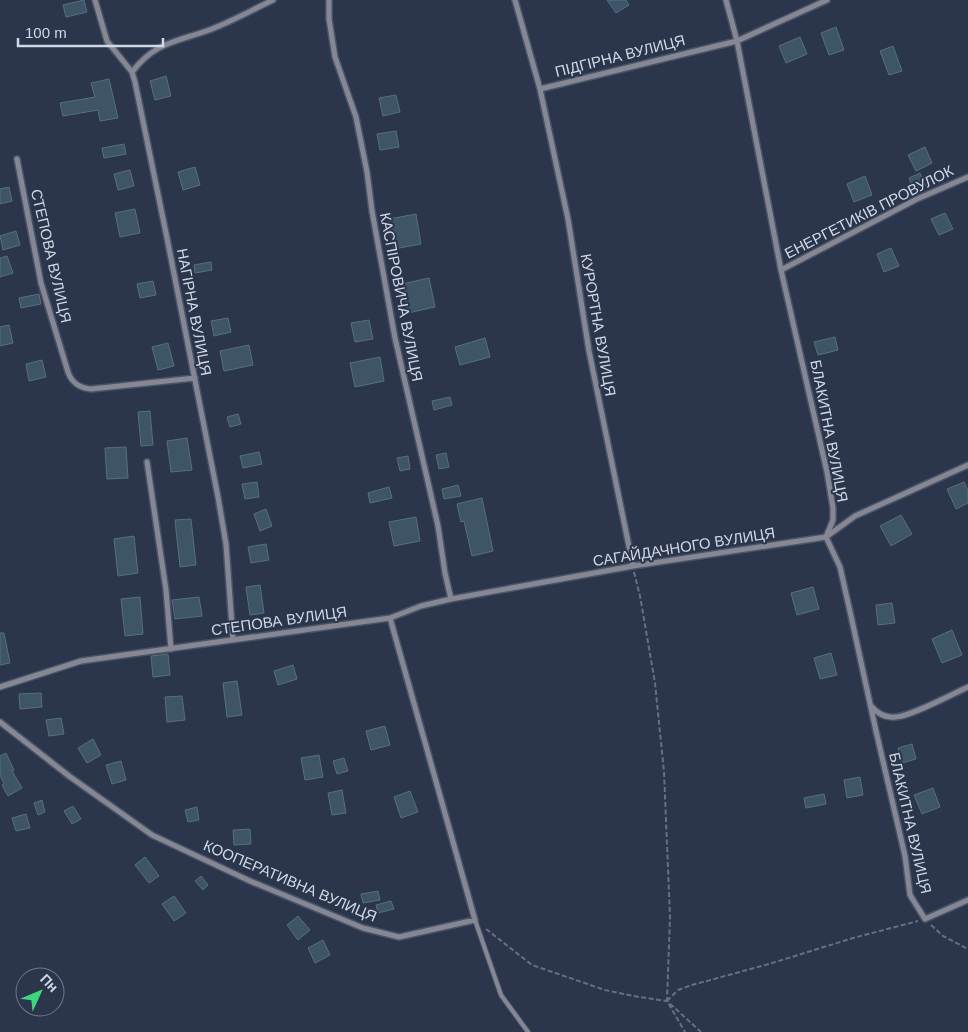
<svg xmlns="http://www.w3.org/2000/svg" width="968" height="1032" font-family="Helvetica,sans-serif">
<rect width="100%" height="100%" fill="#2b364c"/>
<path fill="#3d5566" stroke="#566f81" d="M84,0L87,12L66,17L63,5Z
M607,0H626L629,5L616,13Z
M836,27L844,50L829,55L821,33Z
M800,37L807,54L786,63L779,46Z
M893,46L902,71L889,75L880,51Z
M166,76L171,96L155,100L150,81Z
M109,79L118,118L100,121L98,110L63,116L60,103L95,97L91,83Z
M396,95L400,112L383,116L379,98Z
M396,131L399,147L380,150L377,134Z
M124,144L126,154L104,158L102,148Z
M925,147L932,163L916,171L908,155Z
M195,167L200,185L183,190L178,172Z
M130,170L134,186L118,190L114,174Z
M920,173L926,186L914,191L909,178Z
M865,176L872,195L854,202L847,184Z
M9,187L12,201L0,204V189Z
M135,209L140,233L120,237L115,213Z
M945,213L953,229L939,235L931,219Z
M416,214L421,244L394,249L389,219Z
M16,231L20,245L3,250L0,236Z
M891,248L899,266L884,272L877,254Z
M7,256L13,273L0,277V258Z
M211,262L212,270L195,273L194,265Z
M429,278L435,307L408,313L402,284Z
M153,281L156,295L140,298L137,284Z
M39,294L41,304L21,308L19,298Z
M228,318L231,332L214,336L211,321Z
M369,320L373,339L355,342L351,323Z
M9,325L13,343L0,346V327Z
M835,337L838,350L818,355L814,342Z
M485,338L490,357L460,365L455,347Z
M168,343L174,366L158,370L152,347Z
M249,345L253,365L224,371L220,351Z
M380,357L384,381L355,387L350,363Z
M42,360L46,377L29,381L26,364Z
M450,397L452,405L434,410L432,401Z
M150,411L153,445L141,446L138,412Z
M238,414L241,424L230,427L227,417Z
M187,438L192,470L171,472L167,441Z
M126,447L128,478L107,479L105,448Z
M259,452L262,464L243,468L240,456Z
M446,453L449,467L439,469L436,455Z
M408,456L410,469L400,471L397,458Z
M257,482L259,497L245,499L242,484Z
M964,482L968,490V503L956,509L947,489Z
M458,485L461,496L444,499L442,489Z
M389,487L392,498L370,503L368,493Z
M482,498L493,551L472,556L464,521L461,522L457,504Z
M266,509L272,526L260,531L254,514Z
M901,515L912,534L891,546L880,526Z
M416,517L420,541L394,546L389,522Z
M191,519L196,565L180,567L175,520Z
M134,536L138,573L118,576L114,539Z
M266,544L269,560L251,563L248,547Z
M260,585L264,613L250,615L246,587Z
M813,587L819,609L797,615L791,593Z
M140,597L143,634L125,636L121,599Z
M199,597L202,616L175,619L172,600Z
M892,603L895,623L878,625L876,605Z
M952,630L962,655L942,663L932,639Z
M0,633H4L10,663L0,665Z
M831,653L837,675L820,679L814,658Z
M168,654L170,675L153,677L151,656Z
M293,665L297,679L278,685L274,671Z
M237,681L242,715L227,717L223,683Z
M41,693L42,707L20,709L19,694Z
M182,696L185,720L167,722L165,697Z
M61,718L64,734L49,736L46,720Z
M385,726L390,745L371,750L366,731Z
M93,739L101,755L87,763L78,748Z
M912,744L916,759L902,763L898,748Z
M6,753L14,770L12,771L22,788L8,796L2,785L4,784L0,775V756Z
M319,755L323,777L305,780L301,758Z
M344,758L348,771L337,774L333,761Z
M121,761L126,780L112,784L106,765Z
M860,777L863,795L847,798L844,780Z
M933,788L940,807L922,814L914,795Z
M342,790L346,813L332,815L328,793Z
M410,791L418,812L401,818L394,797Z
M824,794L826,804L806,808L804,798Z
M42,800L45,812L38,815L34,803Z
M73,806L81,819L72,824L64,811Z
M197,807L199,820L188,822L185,810Z
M26,814L30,828L16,831L12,818Z
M250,829L251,844L234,845L233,830Z
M145,857L159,876L149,883L135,865Z
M201,876L208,885L203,890L195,881Z
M378,891L380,900L363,903L361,894Z
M174,896L186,913L174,921L162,904Z
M391,901L394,909L378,913L376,905Z
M298,916L310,930L298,940L287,925Z
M323,940L330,955L315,963L308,948Z"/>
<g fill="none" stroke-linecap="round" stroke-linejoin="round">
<g stroke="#495368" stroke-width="6">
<path id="lane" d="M475,920L501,995L528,1032"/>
</g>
<g stroke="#495368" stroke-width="8">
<path id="street" d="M95,0L107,41L132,72L135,82L167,238L218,497L226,544L233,640
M329,0V19L335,57L356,117L367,172L372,211L395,338L438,526L445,573L451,599
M515,0L540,89L568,219L589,351L633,566
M726,0L737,41L781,270L827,472L833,508V520L826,537L840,567L851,616L876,731L905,856L910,895L925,919L968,900
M132,72C155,42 176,42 209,30C231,22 252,10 273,0
M540,89L737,41L827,0
M17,159L41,283L68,372C72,383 79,388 91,389L195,378
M781,270L917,199L968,177
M147,462L166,590L171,649
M0,687L81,661L390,618L421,606L451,599L633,566L826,537L855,516L968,465
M871,706C877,713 885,718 895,717C910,717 952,694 968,687
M0,722L69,776L152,835L250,881L363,928L399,937L475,920L390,618"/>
</g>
<path stroke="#667082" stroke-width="2" stroke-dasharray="5 2.5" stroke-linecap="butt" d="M634,572L640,596L655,683L664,772L670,917L667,1001L685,1032
M931,925L943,936L968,949
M486,929L532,965L605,990L639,997L667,1001L701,1032
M667,1001L678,990L692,985L769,964L853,938L918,921"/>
<use href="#lane" stroke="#868793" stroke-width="4"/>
<use href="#street" stroke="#868793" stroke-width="5"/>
</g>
<g text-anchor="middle" stroke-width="4" stroke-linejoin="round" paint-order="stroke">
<g font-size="15" fill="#d0d8e5" stroke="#2b364c">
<text transform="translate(620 56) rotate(-14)" y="5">ПІДГІРНА ВУЛИЦЯ</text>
<text transform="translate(869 212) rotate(-27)" y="5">ЕНЕРГЕТИКІВ ПРОВУЛОК</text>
<text transform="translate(51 256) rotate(77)" y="5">СТЕПОВА ВУЛИЦЯ</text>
<text transform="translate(401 297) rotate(79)" y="5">КАСПІРОВИЧА ВУЛИЦЯ</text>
<text transform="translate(194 312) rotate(79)" y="5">НАГІРНА ВУЛИЦЯ</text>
<text transform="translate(598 325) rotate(80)" y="5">КУРОРТНА ВУЛИЦЯ</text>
<text transform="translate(829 431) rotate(79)" y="5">БЛАКИТНА ВУЛИЦЯ</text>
<text transform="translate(684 547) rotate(-9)" y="5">САГАЙДАЧНОГО ВУЛИЦЯ</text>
<text transform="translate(279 621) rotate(-8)" y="5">СТЕПОВА ВУЛИЦЯ</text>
<text transform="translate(910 823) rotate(77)" y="5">БЛАКИТНА ВУЛИЦЯ</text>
<text transform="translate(290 881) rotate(23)" y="5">КООПЕРАТИВНА ВУЛИЦЯ</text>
</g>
</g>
<g transform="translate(40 992) rotate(46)"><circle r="24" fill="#2b364c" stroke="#6d7789"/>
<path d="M0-4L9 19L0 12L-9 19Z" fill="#3cd77e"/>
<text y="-8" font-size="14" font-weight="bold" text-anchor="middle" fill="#d0d8e5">Пн</text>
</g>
<path d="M18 38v8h145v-8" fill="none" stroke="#d0d8e5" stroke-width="2.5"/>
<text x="25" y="38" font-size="15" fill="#d0d8e5" stroke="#2b364c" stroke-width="4" paint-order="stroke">100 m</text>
</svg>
